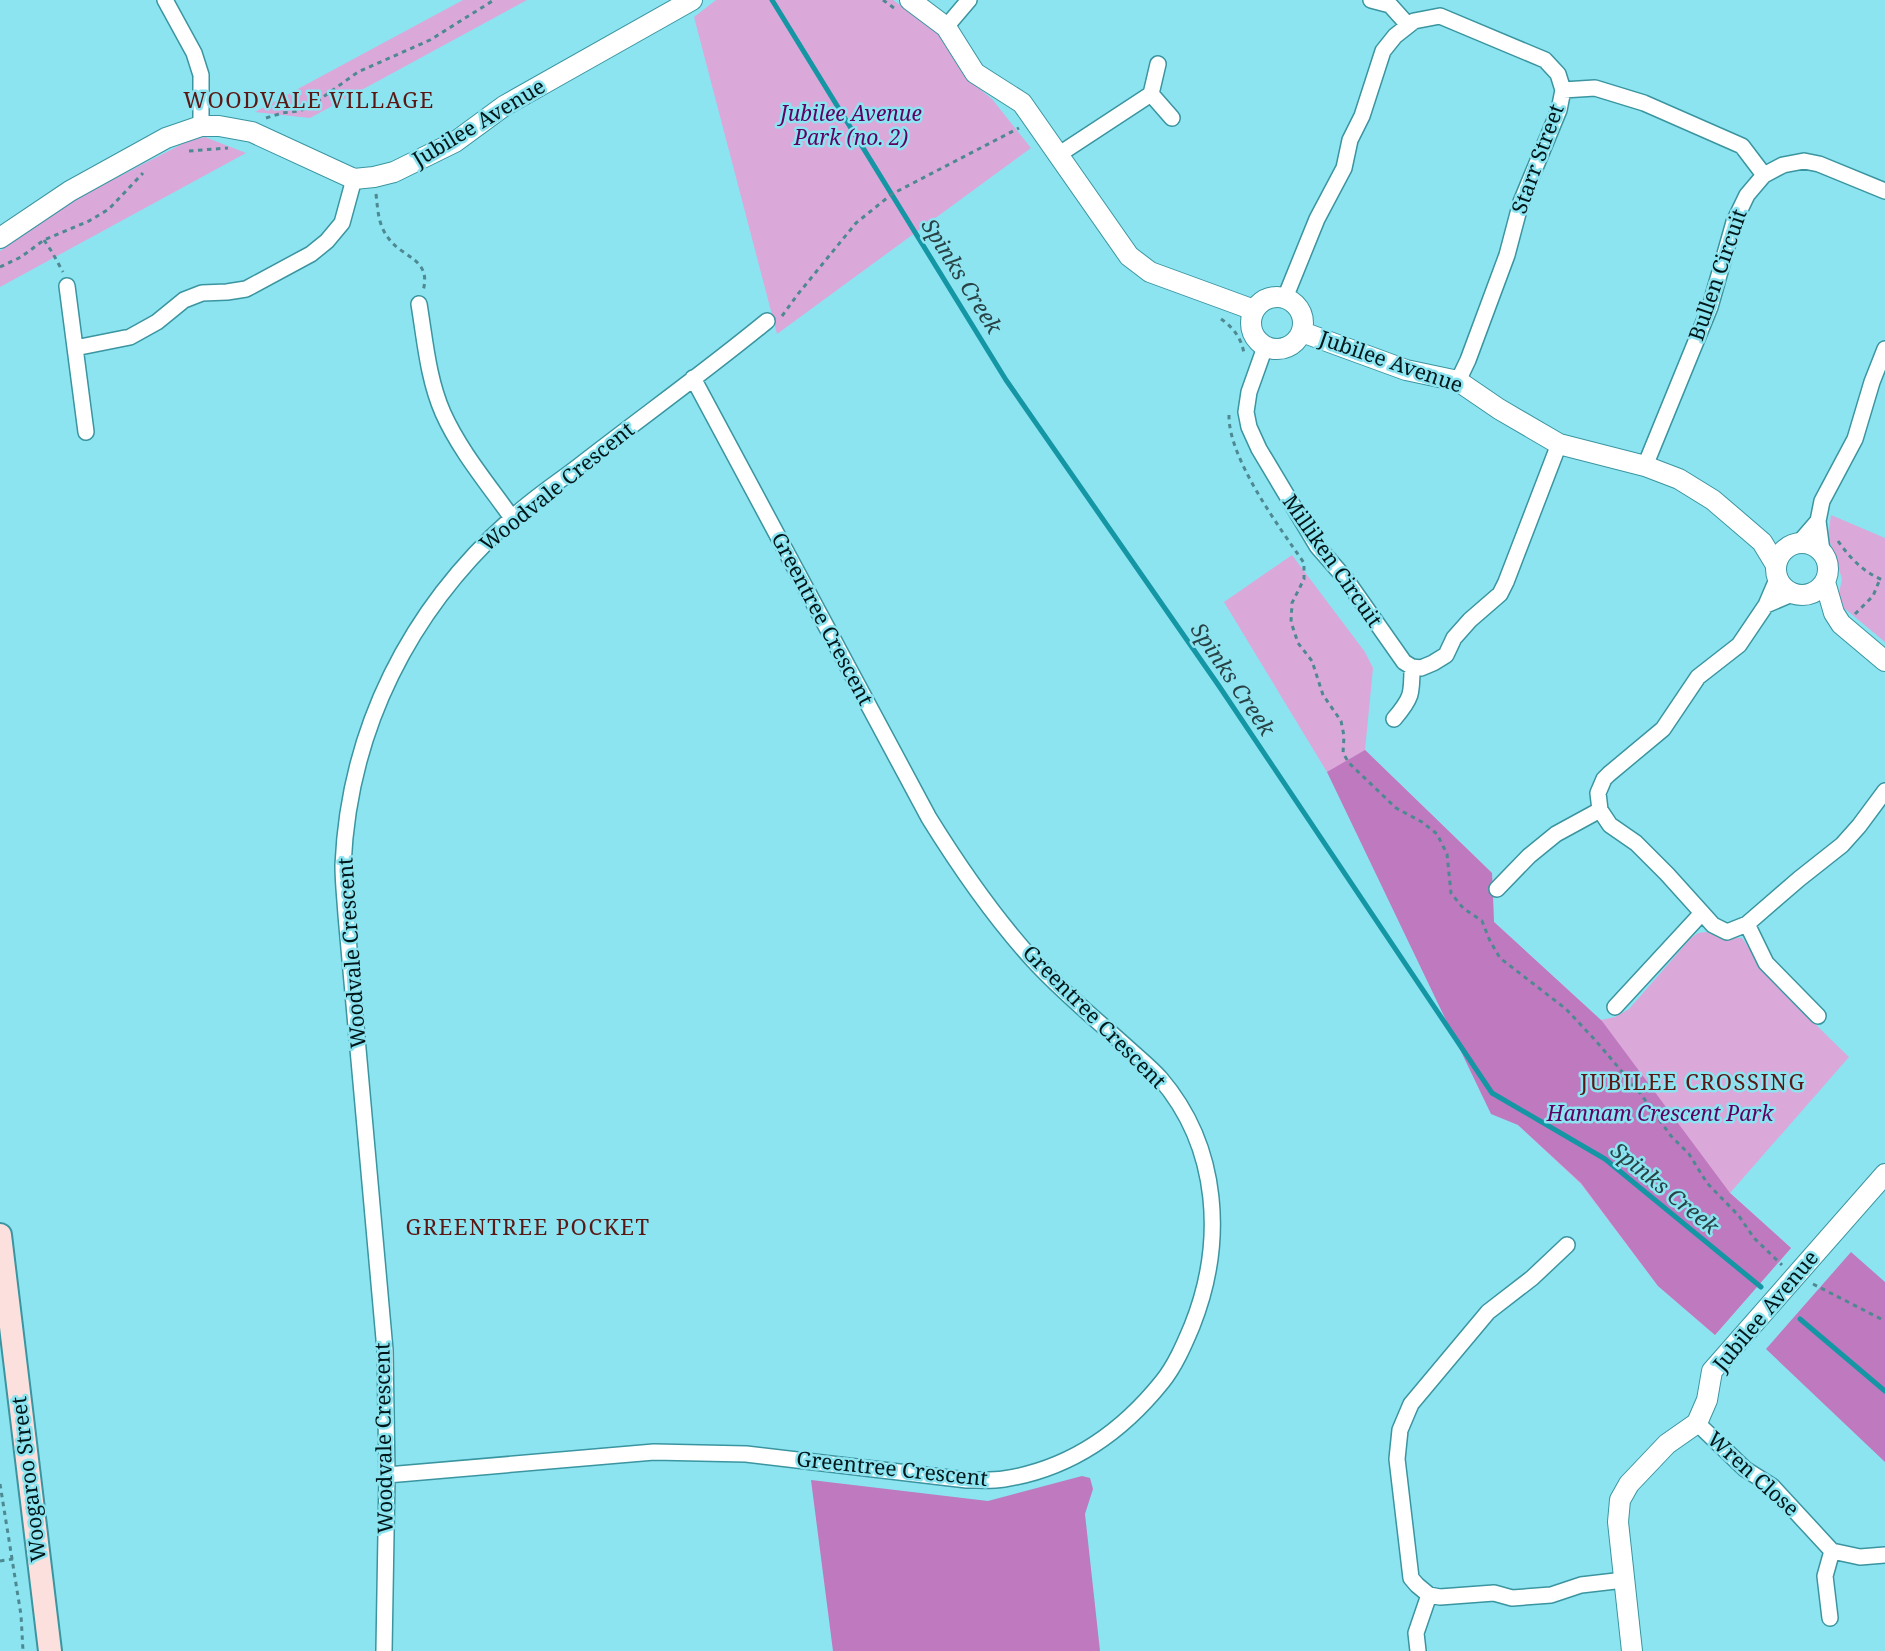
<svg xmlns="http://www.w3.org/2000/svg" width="1885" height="1651" font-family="'Noto Serif',serif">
<rect width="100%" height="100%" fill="#8ce4f0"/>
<path fill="#dba8da" d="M463,0H527L310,118L255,112Z
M716,0H893L938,32L971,82L992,99L1031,148L777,334L694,17Z
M205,137L246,153L0,287V251L79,197L188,141Z
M1831,515L1885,538V642L1844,608L1839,593L1842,579L1828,536Z
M1292,555L1365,652L1373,668L1365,750L1492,873L1494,922L1601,1020L1615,1017L1629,1009L1691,938L1698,933L1706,932L1722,937L1742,938C1772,983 1811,1020 1849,1057L1730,1193L1791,1248L1715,1335L1658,1286L1581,1184L1518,1125L1540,1103L1327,772L1224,602Z"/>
<path fill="#bf79bf" d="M1365,750L1492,873L1494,922L1602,1021L1730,1193L1791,1248L1715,1335L1658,1286L1581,1183L1518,1125L1491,1114L1327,772Z
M1851,1252L1885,1282V1462L1766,1349Z
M1082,1476L1090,1478L1093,1489L1085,1514L1100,1651H833L811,1480L988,1501Z"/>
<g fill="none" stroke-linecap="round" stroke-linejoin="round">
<path stroke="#1496a4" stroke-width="5" d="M772,0L1006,380L1219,686L1492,1093L1605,1159L1761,1287
M1800,1319L1885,1391"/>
<g stroke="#3a95a0" stroke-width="18">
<path id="minor" d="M165,0L194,53L201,75V126
M1371,0L1390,5L1408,25
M946,27L969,0
M1158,64L1151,94L1172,118
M1563,90L1595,88L1644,103L1742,146L1764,175
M1058,155L1151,94
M67,286L86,432
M1285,298L1317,219L1344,168L1350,140L1362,116L1383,51L1395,36L1414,21L1440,16L1545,60L1558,74L1563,90L1559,110L1521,202L1507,255L1468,360L1458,381
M419,304C425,340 428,379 443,413C460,451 488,484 512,518
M1265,347L1249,392L1246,412L1249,427L1259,449L1317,546L1345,578L1404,662L1412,667L1421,668L1433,663L1446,655L1454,638L1470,620L1500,594L1506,582L1559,444
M75,348L130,337L157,322L184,300L202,293L227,292L246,289L311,254L327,241L342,223L354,179
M1645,466L1710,307L1734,222L1747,195L1764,175L1783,165L1804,161L1819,164L1885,191
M1799,543L1818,521
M1822,551L1818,521L1822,501L1855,439L1872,382L1885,349
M1778,577L1766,605L1739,645L1698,677L1663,729L1609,774L1604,779L1598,793L1600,810L1610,825L1636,843L1667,874L1713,925L1727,932L1747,924L1799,879L1842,845L1859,826L1885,791
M1766,605L1794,593
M1394,719C1412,698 1412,694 1412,667
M1497,889L1529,856L1556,834L1600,810
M1747,924L1766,963L1818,1016
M1615,1007L1701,914
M1567,1245L1532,1278L1488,1312L1411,1404L1400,1430L1397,1459L1411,1578L1417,1585L1429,1595L1440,1597L1494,1593L1512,1598L1551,1595L1581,1585L1624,1580
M1697,1423L1745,1469L1772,1486L1832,1551L1860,1557L1885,1555
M387,1475L654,1452L746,1454L967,1480C979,1480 992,1481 1004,1479C1069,1469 1121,1433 1162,1382C1175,1366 1184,1345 1192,1326C1225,1243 1220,1148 1160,1078C1151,1068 1140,1059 1130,1050C1098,1021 1063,993 1033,960C993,916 960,868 929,818L693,378
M1830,1618L1825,1576L1832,1551
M384,1651L387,1475L385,1350L346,915C345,899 343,882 343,865C349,729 410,609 511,519C532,499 557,483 579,466C642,417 706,371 767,321
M1418,1651L1416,1633L1429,1595"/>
</g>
<g stroke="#3a95a0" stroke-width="22">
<path id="tertiary" d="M910,0L946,27L975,73L1022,103L1129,256L1150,272L1254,310
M0,238L70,191L166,138L201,126H219L252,132L354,179L374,177L394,172L455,142L504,106L692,0
M1251 323a26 26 0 1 1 52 0a26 26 0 1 1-52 0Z
M1302,332L1406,370L1458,381L1499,409L1559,444L1645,466L1679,479L1713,500L1762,542L1776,565
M1776 569a26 26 0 1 1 52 0a26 26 0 1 1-52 0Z
M1825,582L1834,613L1841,624L1885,661
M1632,1651L1618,1522L1620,1500L1629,1484L1667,1444L1697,1423L1707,1400L1712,1371L1885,1174"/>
</g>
<g stroke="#3a95a0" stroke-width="26">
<path id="secondary" d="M0,1235L50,1651"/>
</g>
<path stroke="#4e8991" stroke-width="3" stroke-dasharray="4.5 4.5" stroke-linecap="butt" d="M883,0L894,8
M266,118L282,113L300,111L319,100L358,72L430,40L494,0
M189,151L228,148
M376,194C378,211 378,225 389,239C403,258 432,259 423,291
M44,240L52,252L63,272
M0,267L21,257L44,240L89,221L109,209L143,173
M782,316L798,294L856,223L892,194L1019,128
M1221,319C1233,327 1242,339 1244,354
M1229,415C1228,458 1280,528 1304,563V579L1292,603L1291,622L1298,643L1312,661L1323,695L1341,721L1344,736L1343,753L1349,763L1396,808L1422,822L1437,834L1447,854L1451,893L1463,908L1482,921L1490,941L1500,958L1566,1009L1596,1041L1640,1093L1671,1136L1689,1154L1707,1183L1739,1216L1754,1238L1782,1265
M1838,541C1850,558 1864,573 1885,581
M1855,614L1873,596L1880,579
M1813,1284L1885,1321
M0,1484L21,1615L23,1651
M0,1561L13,1559"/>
<use href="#minor" stroke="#fff" stroke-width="15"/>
<use href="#tertiary" stroke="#fff" stroke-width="20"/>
<use href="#secondary" stroke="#fbe0dd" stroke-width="22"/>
</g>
<g text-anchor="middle" stroke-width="5" stroke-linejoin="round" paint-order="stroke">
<g font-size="21" font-style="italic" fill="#5f0162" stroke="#8ce4f0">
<text x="851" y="121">Jubilee Avenue<tspan x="851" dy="24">Park (no. 2)</tspan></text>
<text x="1660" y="1121">Hannam Crescent Park</text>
</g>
<g font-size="21" fill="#00171a" stroke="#8ce4f0">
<text transform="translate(479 123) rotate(-31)" y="7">Jubilee Avenue</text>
<text transform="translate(1538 159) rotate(-70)" y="7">Starr Street</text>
<text transform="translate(1718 275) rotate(-71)" y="7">Bullen Circuit</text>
<text transform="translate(1391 362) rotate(19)" y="7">Jubilee Avenue</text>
<text transform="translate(557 487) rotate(-39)" y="7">Woodvale Crescent</text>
<text transform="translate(1332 561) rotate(55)" y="7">Milliken Circuit</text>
<text transform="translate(822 619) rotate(62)" y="7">Greentree Crescent</text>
<text transform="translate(352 953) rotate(-94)" y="7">Woodvale Crescent</text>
<text transform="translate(1094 1017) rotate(45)" y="7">Greentree Crescent</text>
<text transform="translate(1766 1311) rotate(-50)" y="7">Jubilee Avenue</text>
<text transform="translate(384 1438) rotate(-91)" y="7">Woodvale Crescent</text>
<text transform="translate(892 1469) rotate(6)" y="7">Greentree Crescent</text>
<text transform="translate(1753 1474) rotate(42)" y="7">Wren Close</text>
<text transform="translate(29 1479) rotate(-97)" y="7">Woogaroo Street</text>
</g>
<g font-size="22" letter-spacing="1.5" fill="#5b1714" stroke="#8ce4f0">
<text x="309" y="108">WOODVALE VILLAGE</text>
<text x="1693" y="1090">JUBILEE CROSSING</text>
<text x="528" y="1235">GREENTREE POCKET</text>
</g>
<g font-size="22" font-style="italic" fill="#284245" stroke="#8ce4f0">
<text transform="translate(962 276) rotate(58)" y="8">Spinks Creek</text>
<text transform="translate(1233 679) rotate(56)" y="8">Spinks Creek</text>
<text transform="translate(1665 1188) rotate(39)" y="8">Spinks Creek</text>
</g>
</g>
</svg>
